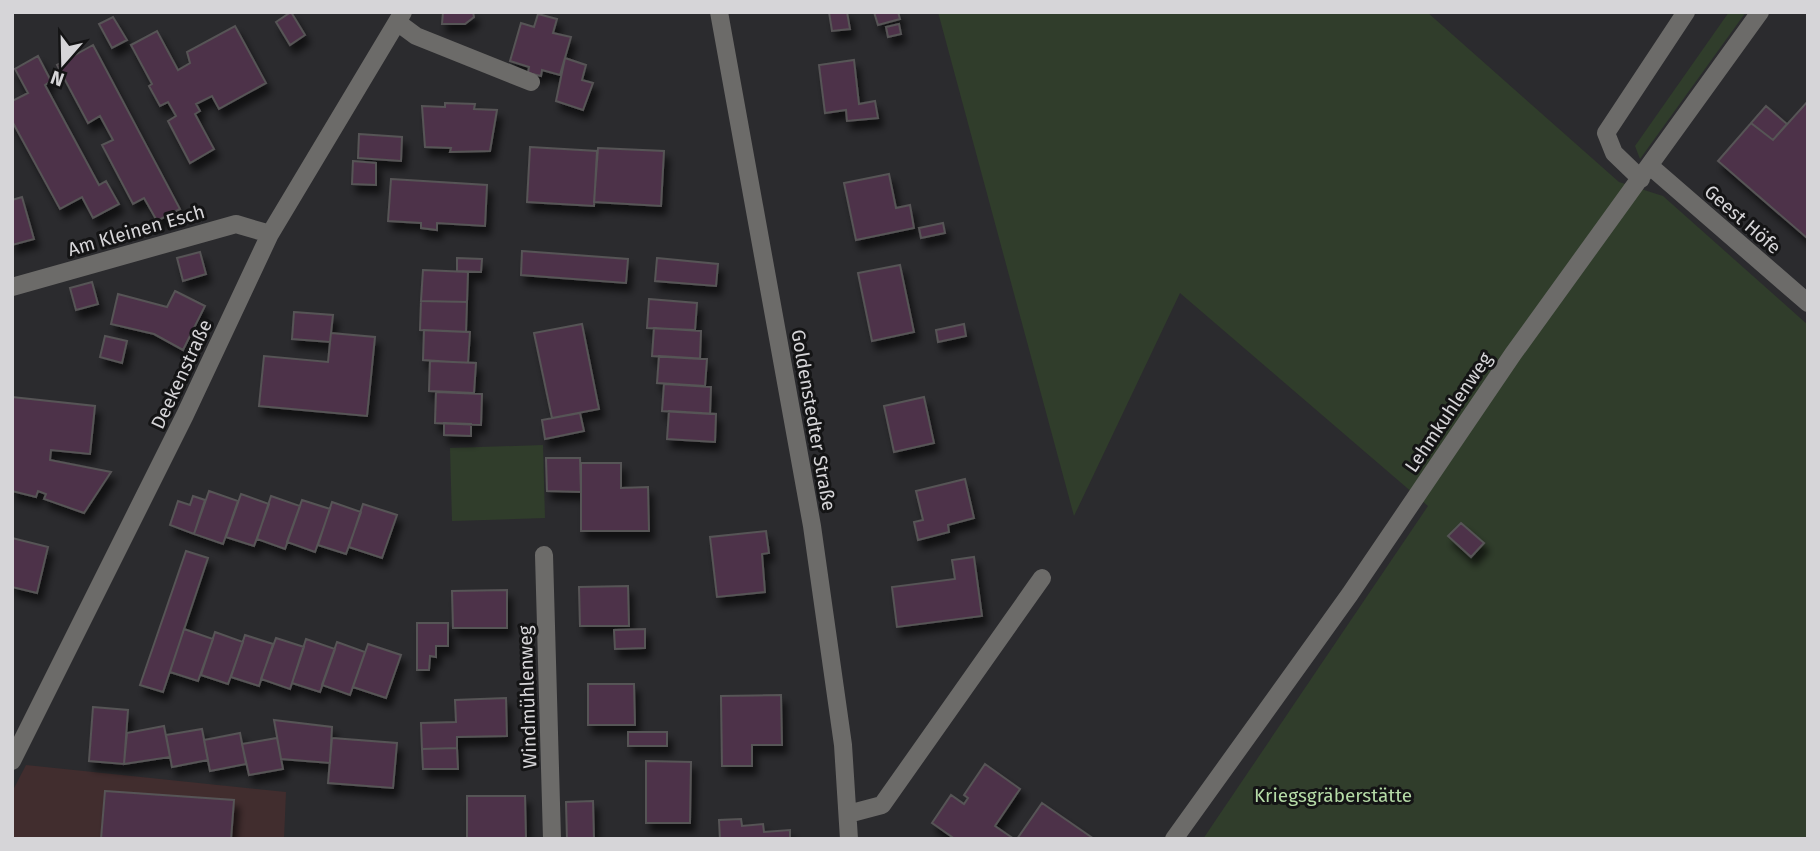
<svg xmlns="http://www.w3.org/2000/svg" width="1820" height="851" font-family="'Fira Sans',sans-serif">
<defs>
<filter id="shadow"><feDropShadow dx="4.5" dy="8" stdDeviation="3.5" flood-color="#0009"/></filter>
</defs>
<rect width="100%" height="100%" fill="#2b2b2e"/>
<path fill="#412d2e" d="M26,765L286,792L284,839H12V792Z"/>
<path fill="#303d2b" d="M938,12H1427L1619,182L1663,196L1808,325V839H1203L1428,506L1180,293L1074,516Z
M1729,12H1746L1640,159L1635,146Z
M543,445L545,518L452,521L450,448Z"/>
<path fill="#4d3348" stroke="#575456" stroke-width="2" filter="url(#shadow)" d="M291,12L305,35L290,45L276,22Z
M443,12H473L474,17L465,24H442Z
M829,12H847L850,29L832,31Z
M874,12H898L900,19L878,25Z
M538,14L557,19L553,33L571,37L560,75L542,70L541,76L528,73L529,67L510,61L521,23L534,27Z
M113,17L127,40L112,48L99,24Z
M899,24L901,34L888,37L886,27Z
M235,26L266,83L219,109L212,96L196,104L200,111L195,114L214,149L190,163L168,121L176,116L168,102L160,106L149,86L152,84L131,45L157,31L178,70L190,63L187,52Z
M93,45L180,209L157,221L144,198L133,204L102,145L113,140L100,116L88,123L57,65Z
M38,56L51,81L45,85L99,185L106,181L119,204L93,218L82,197L60,209L12,121V101L28,93L15,69Z
M565,58L586,65L582,80L593,83L583,110L556,101Z
M854,60L859,104L875,101L878,118L847,121L846,110L825,113L819,65Z
M1808,101V237L1807,238L1718,161L1751,123L1773,140Z
M445,103L475,104L474,109L497,110L490,151L450,152L451,148L425,147L422,106L445,107Z
M1766,106L1787,124L1773,140L1751,123Z
M359,134L402,137L401,161L358,158Z
M530,147L597,151L594,206L527,202Z
M598,148L664,151L661,206L594,202Z
M353,161L376,163V185L352,184Z
M889,174L896,208L910,205L914,228L856,240L844,183Z
M391,179L487,185L485,226L437,223V230L421,228V223L388,221Z
M22,197L34,239L12,245V200Z
M943,223L945,233L921,238L919,228Z
M522,251L628,259L626,283L521,275Z
M200,252L206,274L183,281L177,258Z
M457,258L482,259L481,272L457,271Z
M657,258L718,264L716,286L655,281Z
M900,265L914,332L872,341L858,273Z
M423,270L468,272L467,302L421,301Z
M92,282L98,304L76,310L70,288Z
M175,291L205,306L183,350L154,334L111,324L118,294L167,307Z
M649,299L697,303L695,330L647,328Z
M421,301L467,302L466,332L420,330Z
M294,312L333,315L330,342L292,339Z
M582,324L599,409L552,418L534,333Z
M964,324L966,336L938,342L936,330Z
M654,328L701,331L700,359L652,356Z
M424,330L470,332L468,363L423,360Z
M331,333L375,337L367,416L259,406L264,356L328,362Z
M105,336L127,341L122,363L100,357Z
M659,356L707,359L705,386L657,383Z
M430,361L476,363L474,393L429,391Z
M664,384L711,387L710,414L662,411Z
M436,392L482,394L481,425L435,423Z
M12,397L95,406L90,454L51,450L50,460L111,472L84,513L44,499L46,494L38,491L36,497L12,491Z
M924,397L934,443L894,452L884,406Z
M669,411L716,414L715,442L667,439Z
M580,413L584,431L545,439L542,420Z
M444,423L471,424V436L444,435Z
M546,458H580L581,492L547,491Z
M581,463H621V488L648,487L649,531H581Z
M965,479L974,518L948,525L949,532L918,540L914,522L923,520L916,491Z
M209,491L238,501L223,544L194,534Z
M241,494L269,504L254,546L226,537Z
M193,496L205,500L194,534L170,525L178,501L190,505Z
M271,496L300,506L285,549L257,539Z
M302,500L330,509L315,552L287,542Z
M332,502L361,512L346,554L318,545Z
M363,504L397,515L382,558L349,547Z
M1461,523L1484,543L1471,557L1448,536Z
M766,531L769,553L762,554L765,592L717,597L710,537Z
M12,538L48,547L37,593L12,587Z
M186,551L208,558L163,692L140,685Z
M974,557L982,616L897,627L892,587L955,579L952,560Z
M628,586L629,626H580L579,587Z
M507,590V628H453L452,591Z
M417,623H448V646H436V657L430,656L429,670H417Z
M184,629L213,639L198,681L170,672Z
M645,629V648L615,649L614,630Z
M215,632L243,642L228,684L201,675Z
M245,635L273,644L259,686L231,677Z
M276,638L304,647L290,689L261,679Z
M306,639L335,649L320,692L292,683Z
M337,642L365,652L350,695L322,685Z
M368,644L401,655L386,698L353,687Z
M588,684H634L635,725H588Z
M781,695L782,745H752V766H722L721,696Z
M506,698L507,736L457,737V748L422,749L421,723L456,722L455,700Z
M93,707L128,710L124,764L89,761Z
M274,720L332,727L330,763L281,759Z
M164,726L170,757L124,764L127,733Z
M202,729L208,760L172,767L166,735Z
M628,732H667V746H628Z
M240,733L246,764L210,771L204,740Z
M277,738L283,769L249,775L242,744Z
M332,738L397,743L393,788L328,783Z
M457,748L458,769H423L422,749Z
M646,761L691,762L690,823H646Z
M985,764L1020,789L995,826L1014,839H955L932,823L951,795L964,804L968,798L964,795Z
M105,791L234,800L231,839H101Z
M467,796H525L526,839H467Z
M593,801L594,839H567L566,802Z
M1042,803L1094,839H1017Z
M741,819L742,826L763,824L764,832L790,830V839H720L719,820Z"/>
<g fill="none" stroke-linecap="round" stroke-linejoin="round">
<path stroke="#6c6b69" stroke-width="18" d="M719,12L812,526L843,745L849,839
M397,22L416,36L531,82
M1650,166L1808,303
M1641,179L1614,153L1606,133L1686,12
M12,287L236,224L270,234
M544,555L552,839
M12,761L185,415L270,234L403,12
M848,814L882,805L1042,578
M1174,839L1350,594L1513,354L1760,12"/>
</g>
<g text-anchor="middle" stroke-width="6" stroke-linejoin="round" paint-order="stroke">
<g font-size="19" fill="#d6d5d8" stroke="#141415">
<text transform="translate(1743 219) rotate(41)" y="7">Geest Höfe</text>
<text transform="translate(136 230) rotate(-16)" y="7">Am Kleinen Esch</text>
<text transform="translate(181 374) rotate(-65)" y="7">Deekenstraße</text>
<text transform="translate(1448 412) rotate(-56)" y="7">Lehmkuhlenweg</text>
<text transform="translate(814 420) rotate(80)" y="7">Goldenstedter Straße</text>
<text transform="translate(527 697) rotate(-92)" y="7">Windmühlenweg</text>
</g>
<g font-size="19" fill="#b5dba7" stroke="#141415">
<text x="1333" y="802">Kriegsgräberstätte</text>
</g>
</g>
<rect width="1820" height="851" fill="none" stroke="#d6d5d8" stroke-width="28"/>
<g transform="translate(63 63) rotate(200)" stroke="#141415" stroke-width="5" paint-order="stroke">
<path d="M0-5L12 26L0 18L-12 26Z" fill="#d6d5d8"/>
<text y="-10" font-size="19" font-weight="bold" text-anchor="middle" fill="#d6d5d8">N</text>
</g>
</svg>
